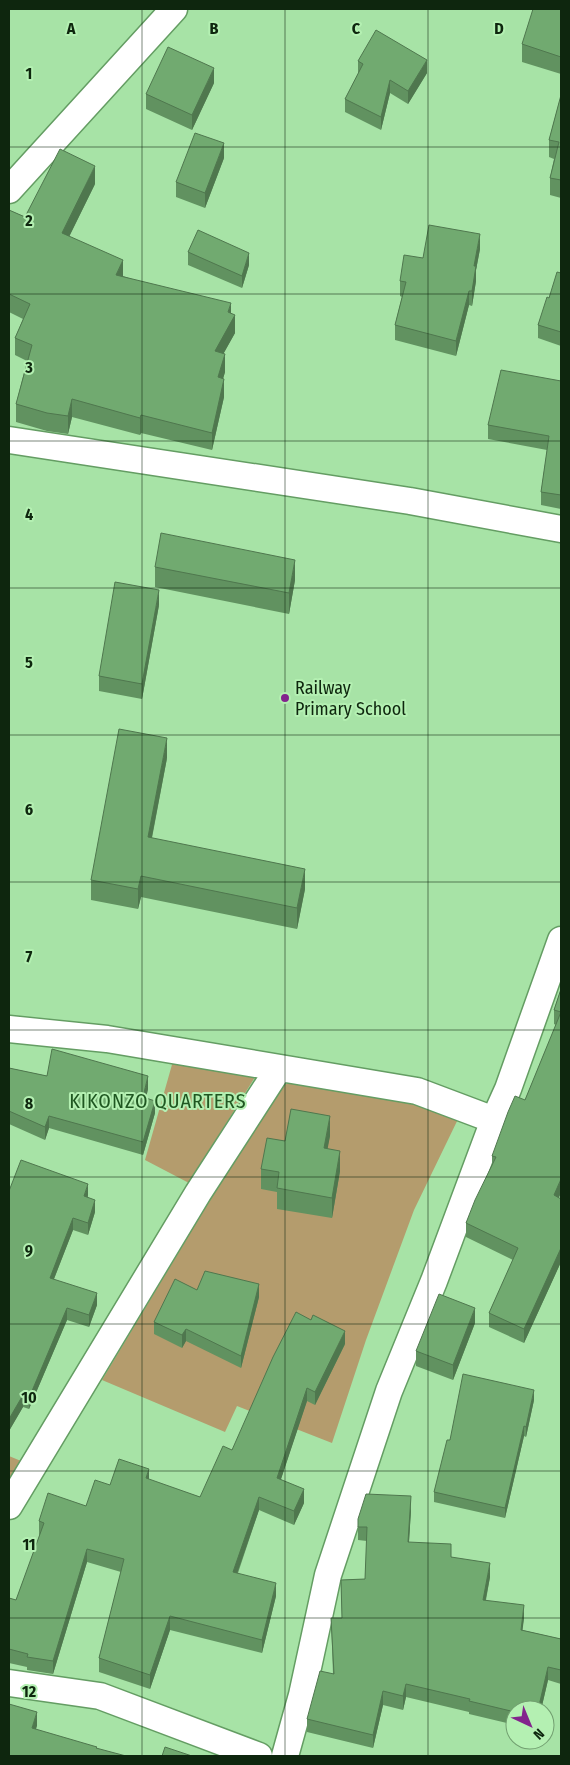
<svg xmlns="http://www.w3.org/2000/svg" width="570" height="1765" font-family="'Fira Sans Condensed',sans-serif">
<rect width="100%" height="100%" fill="#a7e3a6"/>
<path fill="#b49c6d" d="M175,1054L260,1069L189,1183L145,1160Z
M298,1081L356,1088L460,1115L414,1210L366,1340L332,1443L237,1406L225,1432L102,1380L183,1245L265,1099L279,1086Z
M9,1456L21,1461L9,1482Z"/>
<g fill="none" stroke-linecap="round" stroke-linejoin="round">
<g stroke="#649d63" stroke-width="29">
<path id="street" d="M9,190L174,9
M9,440L410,501L561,529
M9,1029L107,1039L417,1091L494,1120
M9,1506L198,1193L279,1068
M9,1683L100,1696L259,1756
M285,1756L302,1695L328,1575L389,1391L434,1281L494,1120L508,1089L561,940"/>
</g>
<use href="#street" stroke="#fff" stroke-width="26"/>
</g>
<path fill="#619260" d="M561,9V74L522,62V44Z
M358,61L427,73L408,104L390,93L381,130L345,112V99L358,74Z
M214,83L192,130L146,109V94Z
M561,95V198L550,195V178L554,159L549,157V140Z
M224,158L205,208L176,197V182Z
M95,184L69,237L123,276L231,313L235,333L223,354L225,372L223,379L224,397L212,450L141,433L140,435L72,417L68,434L47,431L16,422V404L27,361L15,355V338L23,319L9,312V210L25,217Z
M480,249L476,270V281L472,306L469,305L456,356L395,340V325L402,297L400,296V281L423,258Z
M188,252L249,265L242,288L188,265Z
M561,273V346L538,338V325L549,298Z
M561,381V509L541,505V492L547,450L488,439V425Z
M155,567L295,580L289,614L155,587Z
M159,605L142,699L99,691V676Z
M167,758L152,838L305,889L297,929L141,897L138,909L91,900V880Z
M561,989L559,1197L561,1262L524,1343L489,1327V1313L513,1260L466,1237V1223L492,1166V1156L525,1100L556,1025L554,1024V1010Z
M9,1068L47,1076L148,1089L146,1098L155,1113L143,1155L49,1128L45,1140L9,1124Z
M330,1136L327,1149L340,1171L332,1218L277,1209V1192L261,1189V1169L285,1141Z
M9,1191L88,1195V1197L95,1212L88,1235L73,1230L54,1279L97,1305L89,1327L67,1320L29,1409L23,1407L9,1431Z
M197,1290L259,1297L241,1368L186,1341L182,1348L154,1334V1322Z
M475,1323L453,1380L416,1366V1351Z
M345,1344L315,1405L307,1401L281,1479L304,1503L294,1525L259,1510L238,1573L276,1596L262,1653L170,1630L150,1689L99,1672V1658L121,1572L87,1562L53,1674L27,1670V1667L9,1663V1598L16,1600L40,1535H39V1521L86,1506L110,1485L149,1480L200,1497L232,1450Z
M534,1400L526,1437L524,1436L505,1518L434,1502V1492L450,1440Z
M411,1510L409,1543L451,1557L490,1577L486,1600L524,1618L522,1630L561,1639V1684L548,1680L541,1710H515V1725L469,1714V1712L406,1697L403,1710L383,1705L373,1748L307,1732V1719L333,1674L331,1618H342L341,1580L365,1579L367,1541L358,1540V1527Z"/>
<path fill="#4f774e" d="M427,60V73L408,104V91Z
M214,68V83L192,130V115Z
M390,80V93L381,130V117Z
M224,143V158L205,208V193Z
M95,166V184L62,251V233Z
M480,234V249L476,270V281L472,306V291L474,266Z
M249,253V265L242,288V276Z
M123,260V278L116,275Z
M469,291V305L456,356V341Z
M231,303V321L235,315V333L215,369V351Z
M225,354V372L218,395V377Z
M224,379V397L212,450V433Z
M72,399V417L68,434V416Z
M141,415V433L140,435V418Z
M295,560V580L289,614V593Z
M159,590V605L142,699V684Z
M167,738V758L148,857V837Z
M305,869V889L297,929V908Z
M141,876V897L138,909V889Z
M148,1076V1089L143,1110V1097Z
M155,1101V1113L143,1155V1142Z
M49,1116V1128L45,1140V1127Z
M330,1116V1136L324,1168V1148Z
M340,1151V1171L332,1218V1198Z
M561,1179V1193L554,1209V1195Z
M88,1184V1195L84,1207V1196Z
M95,1200V1212L88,1235V1223Z
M73,1218V1230L50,1289V1278Z
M561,1248V1262L524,1343V1329Z
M259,1284V1297L241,1368V1356Z
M97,1293V1305L89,1327V1315Z
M67,1308V1320L29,1409V1398Z
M475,1308V1323L453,1380V1365Z
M186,1329V1341L182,1348V1335Z
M345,1331V1344L315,1405V1392Z
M307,1388V1401L277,1491V1478Z
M534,1390V1400L526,1437V1427Z
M23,1395V1407L9,1431V1419Z
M524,1426V1436L505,1518V1508Z
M149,1469V1482L146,1478Z
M304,1489V1503L294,1525V1511Z
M411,1496V1510L408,1556V1542Z
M259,1497V1510L233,1585V1572Z
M87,1549V1562L53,1674V1661Z
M490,1563V1577L483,1613V1600Z
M276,1583V1596L262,1653V1640Z
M524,1605V1618L521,1643V1630Z
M170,1616V1630L150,1689V1675Z
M548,1667V1680L541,1710H538Z
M406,1684V1697L403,1710V1696Z
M383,1691V1705L373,1748V1735Z
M37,1712V1726L32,1742V1728Z"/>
<path fill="#71aa70" stroke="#4f774e" d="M533,9H561V57L522,44Z
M376,30L427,60L408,91L390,80L381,117L345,99L363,64L358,61Z
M168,47L214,68L192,115L146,94Z
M561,95V180L550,178L559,142L549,140Z
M195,133L224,143L205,193L176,182Z
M60,149L95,166L62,233L123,260L116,275L231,303L228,312L235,315L215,351L225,354L218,377L224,379L212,433L141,415L140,418L72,399L68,416L47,413L16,404L32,345L15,338L30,304L9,294V210L25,217Z
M429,225L480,234L474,266H476L472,291H469L456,341L395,325L406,282L400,281L404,255L423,258Z
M198,230L249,253L242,276L188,252Z
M557,272L561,273V332L538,325L547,297L549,298Z
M501,370L561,381V495L541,492L549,436L488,425Z
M161,533L295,560L289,593L155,567Z
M115,582L159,590L142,684L99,676Z
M119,729L167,738L148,837L305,869L297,908L141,876L138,889L91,880Z
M561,989V1179L554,1195L561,1199V1248L524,1329L489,1313L518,1248L466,1223L475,1200L496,1157L492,1156L508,1112L515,1096L525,1100L561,1012L554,1010Z
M52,1049L148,1076L143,1097L155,1101L143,1142L49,1116L45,1127L9,1111V1068L47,1076Z
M291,1109L330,1116L324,1148L340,1151L332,1198L277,1188L279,1172L261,1169L267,1138L285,1141Z
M21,1160L88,1184L84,1196L95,1200L88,1223L73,1218L50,1278L97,1293L89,1315L67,1308L29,1398L23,1395L9,1419V1191Z
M205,1271L259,1284L241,1356L186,1329L182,1335L154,1322L175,1279L197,1290Z
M439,1294L475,1308L453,1365L416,1351Z
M296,1312L311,1320L313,1315L345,1331L315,1392L307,1388L277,1478L304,1489L294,1511L259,1497L233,1572L276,1583L262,1640L170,1616L150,1675L99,1658L124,1559L87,1549L53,1661L27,1657L28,1654L9,1649V1598L16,1600L44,1523L39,1521L48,1493L86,1506L95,1480L110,1485L119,1459L149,1469L146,1478L200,1497L223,1446L232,1450L273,1357Z
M463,1374L534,1390L526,1427L524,1426L505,1508L434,1492L447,1440H450Z
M366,1494L411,1496L408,1542L451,1544V1557L490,1563L483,1600L524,1605L521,1630L561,1639V1670L548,1667L538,1710H515V1712L469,1701L470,1699L406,1684L403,1696L383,1691L373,1735L307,1719L320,1671L334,1674L331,1618H342L341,1580L365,1579L367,1527H358V1519Z
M9,1704L37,1712L32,1728L97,1747L96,1748L126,1756H9Z
M165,1747L192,1756H162Z"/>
<path fill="none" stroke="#0e260e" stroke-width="1" stroke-opacity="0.55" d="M142,9V1756M285,9V1756M428,9V1756M9,147H561M9,294H561M9,441H561M9,588H561M9,735H561M9,882H561M9,1030H561M9,1177H561M9,1324H561M9,1471H561M9,1618H561"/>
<circle fill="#83238d" stroke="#b4f0b2" stroke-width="2" cx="285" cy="698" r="5"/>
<g text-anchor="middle" stroke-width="4" stroke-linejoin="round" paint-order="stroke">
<g font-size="18" fill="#0e260e" stroke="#b4f0b2" text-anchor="start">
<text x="295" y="694">Railway<tspan x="295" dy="21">Primary School</tspan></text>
</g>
<g font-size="20" letter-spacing="1" fill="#1f5721" stroke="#b4f0b2">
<text x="158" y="1108">KIKONZO QUARTERS</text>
</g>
</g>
<g font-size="16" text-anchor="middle" font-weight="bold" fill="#0e260e" stroke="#b4f0b2" stroke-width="4" stroke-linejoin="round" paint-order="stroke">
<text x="71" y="34">A</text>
<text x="214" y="34">B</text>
<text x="356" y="34">C</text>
<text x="499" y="34">D</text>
<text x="29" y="79">1</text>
<text x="29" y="226">2</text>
<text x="29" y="373">3</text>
<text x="29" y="520">4</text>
<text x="29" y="668">5</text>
<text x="29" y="815">6</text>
<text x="29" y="962">7</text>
<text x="29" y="1109">8</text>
<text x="29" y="1256">9</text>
<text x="29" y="1403">10</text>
<text x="29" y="1550">11</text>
<text x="29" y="1697">12</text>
</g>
<rect width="570" height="1765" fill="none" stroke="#0e260e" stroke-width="20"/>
<g transform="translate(530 1725) rotate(136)"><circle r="24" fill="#b4f0b2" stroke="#729f70"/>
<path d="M0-4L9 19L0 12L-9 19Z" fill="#83238d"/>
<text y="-8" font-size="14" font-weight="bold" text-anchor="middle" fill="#0e260e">N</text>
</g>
</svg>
